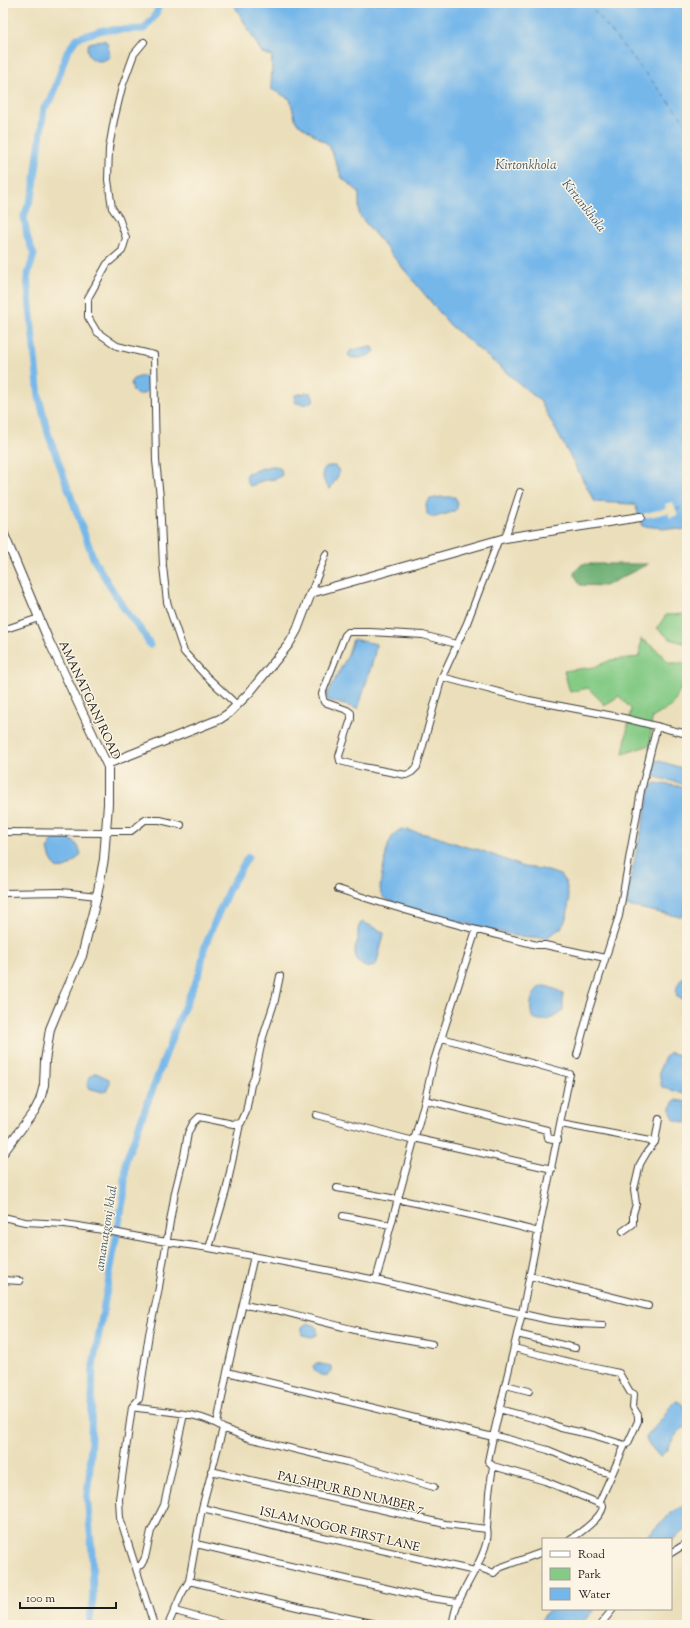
<svg xmlns="http://www.w3.org/2000/svg" width="690" height="1628" font-family="'Sorts Mill Goudy',serif">
<rect width="100%" height="100%" fill="#fcf5e5"/>
<filter id="ink" filterUnits="userSpaceOnUse"><feTurbulence type="fractalNoise" baseFrequency=".025" numOctaves="2"/><feDisplacementMap in="SourceGraphic" scale="8" xChannelSelector="R" yChannelSelector="G"/><feConvolveMatrix kernelMatrix="1 2 1 2 8 2 1 2 1" color-interpolation-filters="sRGB"/></filter>
<filter id="wash" filterUnits="userSpaceOnUse"><feTurbulence type="fractalNoise" baseFrequency=".012" numOctaves="4" result="noise"/><feDisplacementMap in="SourceGraphic" scale="16" xChannelSelector="R" yChannelSelector="G"/><feGaussianBlur stdDeviation="0.9" result="paint"/><feColorMatrix in="noise" values="0 0 0 0 0 0 0 0 0 0 0 0 0 0 0 0 0 1.4 0 .05"/><feComposite in="paint" operator="in"/></filter>
<g filter="url(#wash)">
<rect width="100%" height="100%" fill="#ebdfbb"/>
<path fill="#85cb86" stroke="#507451" d="M687,614V644L670,639L657,628L666,615Z
M641,639L656,649L669,663H687V676L673,705L652,718L650,745L623,754L631,709L619,696L605,705L588,688L570,692L564,671L594,667L611,660L639,657Z"/>
<path fill="#6caf73" stroke="#446648" d="M582,564H648L605,586L580,585L574,573Z"/>
<path fill="#76b7ea" stroke="#496a83" d="M233,3H687V530L642,526L636,507L633,504L595,502L540,401L450,325L359,215V192L342,178L329,145L296,122L290,99L271,89L272,56L262,53Z
M103,40L107,42L110,57C103,62 95,63 89,56L87,49L89,43Z
M366,347H373L375,351C369,357 358,360 350,357L348,355L351,350Z
M142,376L151,377C151,388 149,394 137,395L133,391L131,383L133,379Z
M305,393H311L314,400C308,405 302,406 295,402V395Z
M270,466H276L281,469L282,475C275,481 270,479 262,481C257,482 255,485 250,486C246,483 246,478 247,473Z
M328,466H335L338,469L339,474L330,489C324,485 322,476 323,470Z
M441,497H455C462,511 453,512 442,515C435,517 433,519 427,515L426,504L430,499Z
M353,639L376,644L374,657L358,709L328,700L326,696L347,657Z
M656,760L682,768L687,766V785L652,776Z
M655,783L687,787V891L684,915L681,917L627,906L626,899L651,786Z
M402,829L434,836L463,846L480,850L524,867L542,869L560,875L566,883L569,900L567,918L561,928L546,938L516,936C497,931 388,906 382,896C377,887 384,869 385,859C387,848 390,833 402,829Z
M61,838C72,839 78,842 81,854C75,861 67,871 56,868L50,857L48,848L53,840Z
M363,922C370,926 376,928 383,932L384,934L377,962L375,966C363,971 354,961 355,949C355,946 358,943 358,940C358,933 357,930 360,924Z
M687,973V1000L677,997C674,988 680,979 687,973Z
M541,986C549,986 557,989 563,994V1010C554,1019 543,1024 532,1017C529,1005 531,993 541,986Z
M670,1053L687,1056V1095L662,1087C658,1076 659,1060 670,1053Z
M94,1073H96L109,1079L110,1083L107,1090L103,1092L88,1088L87,1084L90,1076Z
M675,1100L687,1102V1123L675,1120C670,1113 669,1107 675,1100Z
M307,1323L314,1325L317,1328V1335L312,1337L302,1335V1327Z
M316,1363L331,1366V1372L328,1375C321,1377 315,1373 313,1366Z
M677,1401C688,1406 687,1416 687,1426C671,1434 673,1446 660,1457L647,1442L646,1437L663,1418L672,1403Z
M687,1504V1528L671,1541V1539H644L673,1511Z
M549,1609H595L580,1625H538Z"/>
<path fill="#ebdfbb" d="M673,502L678,515L670,518L668,513L640,519L639,515L666,508L665,504Z"/>
<g fill="none" stroke-linecap="round" stroke-linejoin="round">
<path stroke="#76b7ea" stroke-width="7" d="M150,645L142,631L125,610L94,560L48,433L39,397L27,277L34,255L27,236L24,216L33,193L44,108L51,100L67,52L77,38L103,30L144,29L155,16L160,3
M89,1625L93,1598L92,1553L87,1496L90,1467L93,1366L124,1196L126,1160L181,1014L200,972L204,949L215,921L229,889L248,857"/>
<path stroke="#405a6e" stroke-width="1" stroke-dasharray="5 4" stroke-linecap="butt" d="M588,3L687,124
M676,509L687,507"/>
</g>
</g>
<g filter="url(#ink)">
<g fill="none" stroke-linecap="round" stroke-linejoin="round">
<g stroke="#3b3934" stroke-width="8">
<path id="minor" d="M144,42L134,54L122,87L114,120L109,148L108,180L112,208L119,218L126,238L122,251L107,264L88,298V317L97,332L117,346L154,355L156,461L160,497L163,566L167,602L184,652L204,674L237,705
M505,538L520,492
M311,593L326,554
M3,630L39,618
M456,644L423,635L370,632H348L345,635L322,694L324,702L347,710L351,713V719L339,756L340,761L363,767L406,775L412,772L417,767L442,677L467,623L498,541
M442,677L529,700L624,718L687,734
M105,831H131L145,820H160L181,825
M3,832L105,833
M338,889C404,911 470,929 537,945H545L605,958
M3,893L61,892L97,896
M577,1055L589,1009L619,916L641,791L657,726
M425,1100L547,1130L548,1138L558,1140
M316,1115L414,1141
M561,1124L655,1142
M414,1138L552,1169
M337,1188C405,1200 472,1214 539,1232
M343,1216L390,1225
M3,1217L25,1222L65,1224L103,1230L154,1240L209,1248L321,1269L376,1280L549,1320L577,1324L603,1325
M623,1231L633,1224V1214L636,1204L634,1189L636,1181L640,1164L647,1152L655,1142L659,1119
M209,1248L226,1191L240,1124
M254,1256L227,1372L493,1437L522,1313L570,1074L442,1038
M530,1276L648,1306
M3,1280L20,1281
M376,1280L425,1100L433,1064L476,930
M244,1305C253,1306 268,1311 277,1310L359,1331L432,1344
M517,1334L575,1348
M514,1348C549,1357 584,1366 619,1373L630,1392L634,1394L633,1407L638,1415V1421L628,1443L625,1445
M506,1385L529,1391
M132,1407C160,1412 200,1411 223,1428L202,1508L189,1581L181,1595L168,1625
M499,1409L547,1422L561,1428L593,1435L625,1445L599,1503
M217,1424L227,1372
M223,1428L248,1438L347,1462L434,1487
M493,1435L548,1450L591,1468L611,1474
M493,1466L545,1481L603,1505C604,1516 579,1534 570,1539
M211,1471L445,1524L487,1529
M202,1508L323,1537L475,1571
M196,1544L424,1597L458,1602
M671,1553L687,1543
M136,1567L141,1565L145,1558L151,1531L164,1505L184,1414
M477,1567L494,1573L499,1568L543,1552
M189,1581L297,1607L381,1625
M175,1611L226,1625
M154,1625L120,1518L119,1499L132,1407L139,1399L149,1334L158,1293L175,1192L184,1156L188,1133L193,1123L199,1117L233,1124L241,1123L246,1112L251,1085L254,1078L263,1037L275,1000L280,976
M452,1625C454,1617 455,1608 459,1601C466,1584 492,1546 487,1529L489,1493L493,1466L488,1461L493,1437
M600,1625L613,1609"/>
</g>
<g stroke="#3b3934" stroke-width="10">
<path id="major" d="M3,532L48,639L108,767V804L104,859L97,896L82,956L62,1000L50,1029L45,1061L44,1085L40,1100L35,1110L3,1153
M107,764L220,719L229,713L249,693L289,644L297,630L311,593L505,538L640,517"/>
</g>
<use href="#minor" stroke="#fff" stroke-width="6"/>
<use href="#major" stroke="#fff" stroke-width="8"/>
</g>
</g>
<g text-anchor="middle" stroke-width="3" stroke-linejoin="round" paint-order="stroke">
<g font-size="12" fill="#1c1c1c" stroke="#fcf5e5">
<text transform="translate(90 700) rotate(65)" y="4">AMANATGANJ ROAD</text>
<text transform="translate(351 1492) rotate(13)" y="4">PALSHPUR RD NUMBER 7</text>
<text transform="translate(340 1529) rotate(13)" y="4">ISLAM NOGOR FIRST LANE</text>
</g>
<g font-size="13" font-style="italic" fill="#405a6e" stroke="#fcf5e5">
<text x="526" y="169">Kirtonkhola</text>
<text transform="translate(585 205) rotate(52)" y="5">Kirtankhola</text>
<text transform="translate(105 1228) rotate(-81)" y="5">amanatgonj khal</text>
</g>
</g>
<rect width="690" height="1628" fill="none" stroke="#fcf5e5" stroke-width="16"/>
<rect x="542" y="1538" width="130" height="72" fill="#fcf5e5" stroke="#a29e95"/>
<rect x="550" y="1551" width="20" height="6" fill="#ffffff" stroke="#a29e95"/>
<text x="578" y="1558" font-size="12" fill="#1c1c1c">Road</text>
<rect x="550" y="1568" width="20" height="12" fill="#85cb86" stroke="#a29e95"/>
<text x="578" y="1578" font-size="12" fill="#1c1c1c">Park</text>
<rect x="550" y="1588" width="20" height="12" fill="#76b7ea" stroke="#a29e95"/>
<text x="578" y="1598" font-size="12" fill="#1c1c1c">Water</text>
<path d="M20 1602v6h96v-6" fill="none" stroke="#1c1c1c" stroke-width="2"/>
<text x="26" y="1602" font-size="12" fill="#1c1c1c" stroke="#fcf5e5" stroke-width="3" paint-order="stroke">100 m</text>
</svg>
